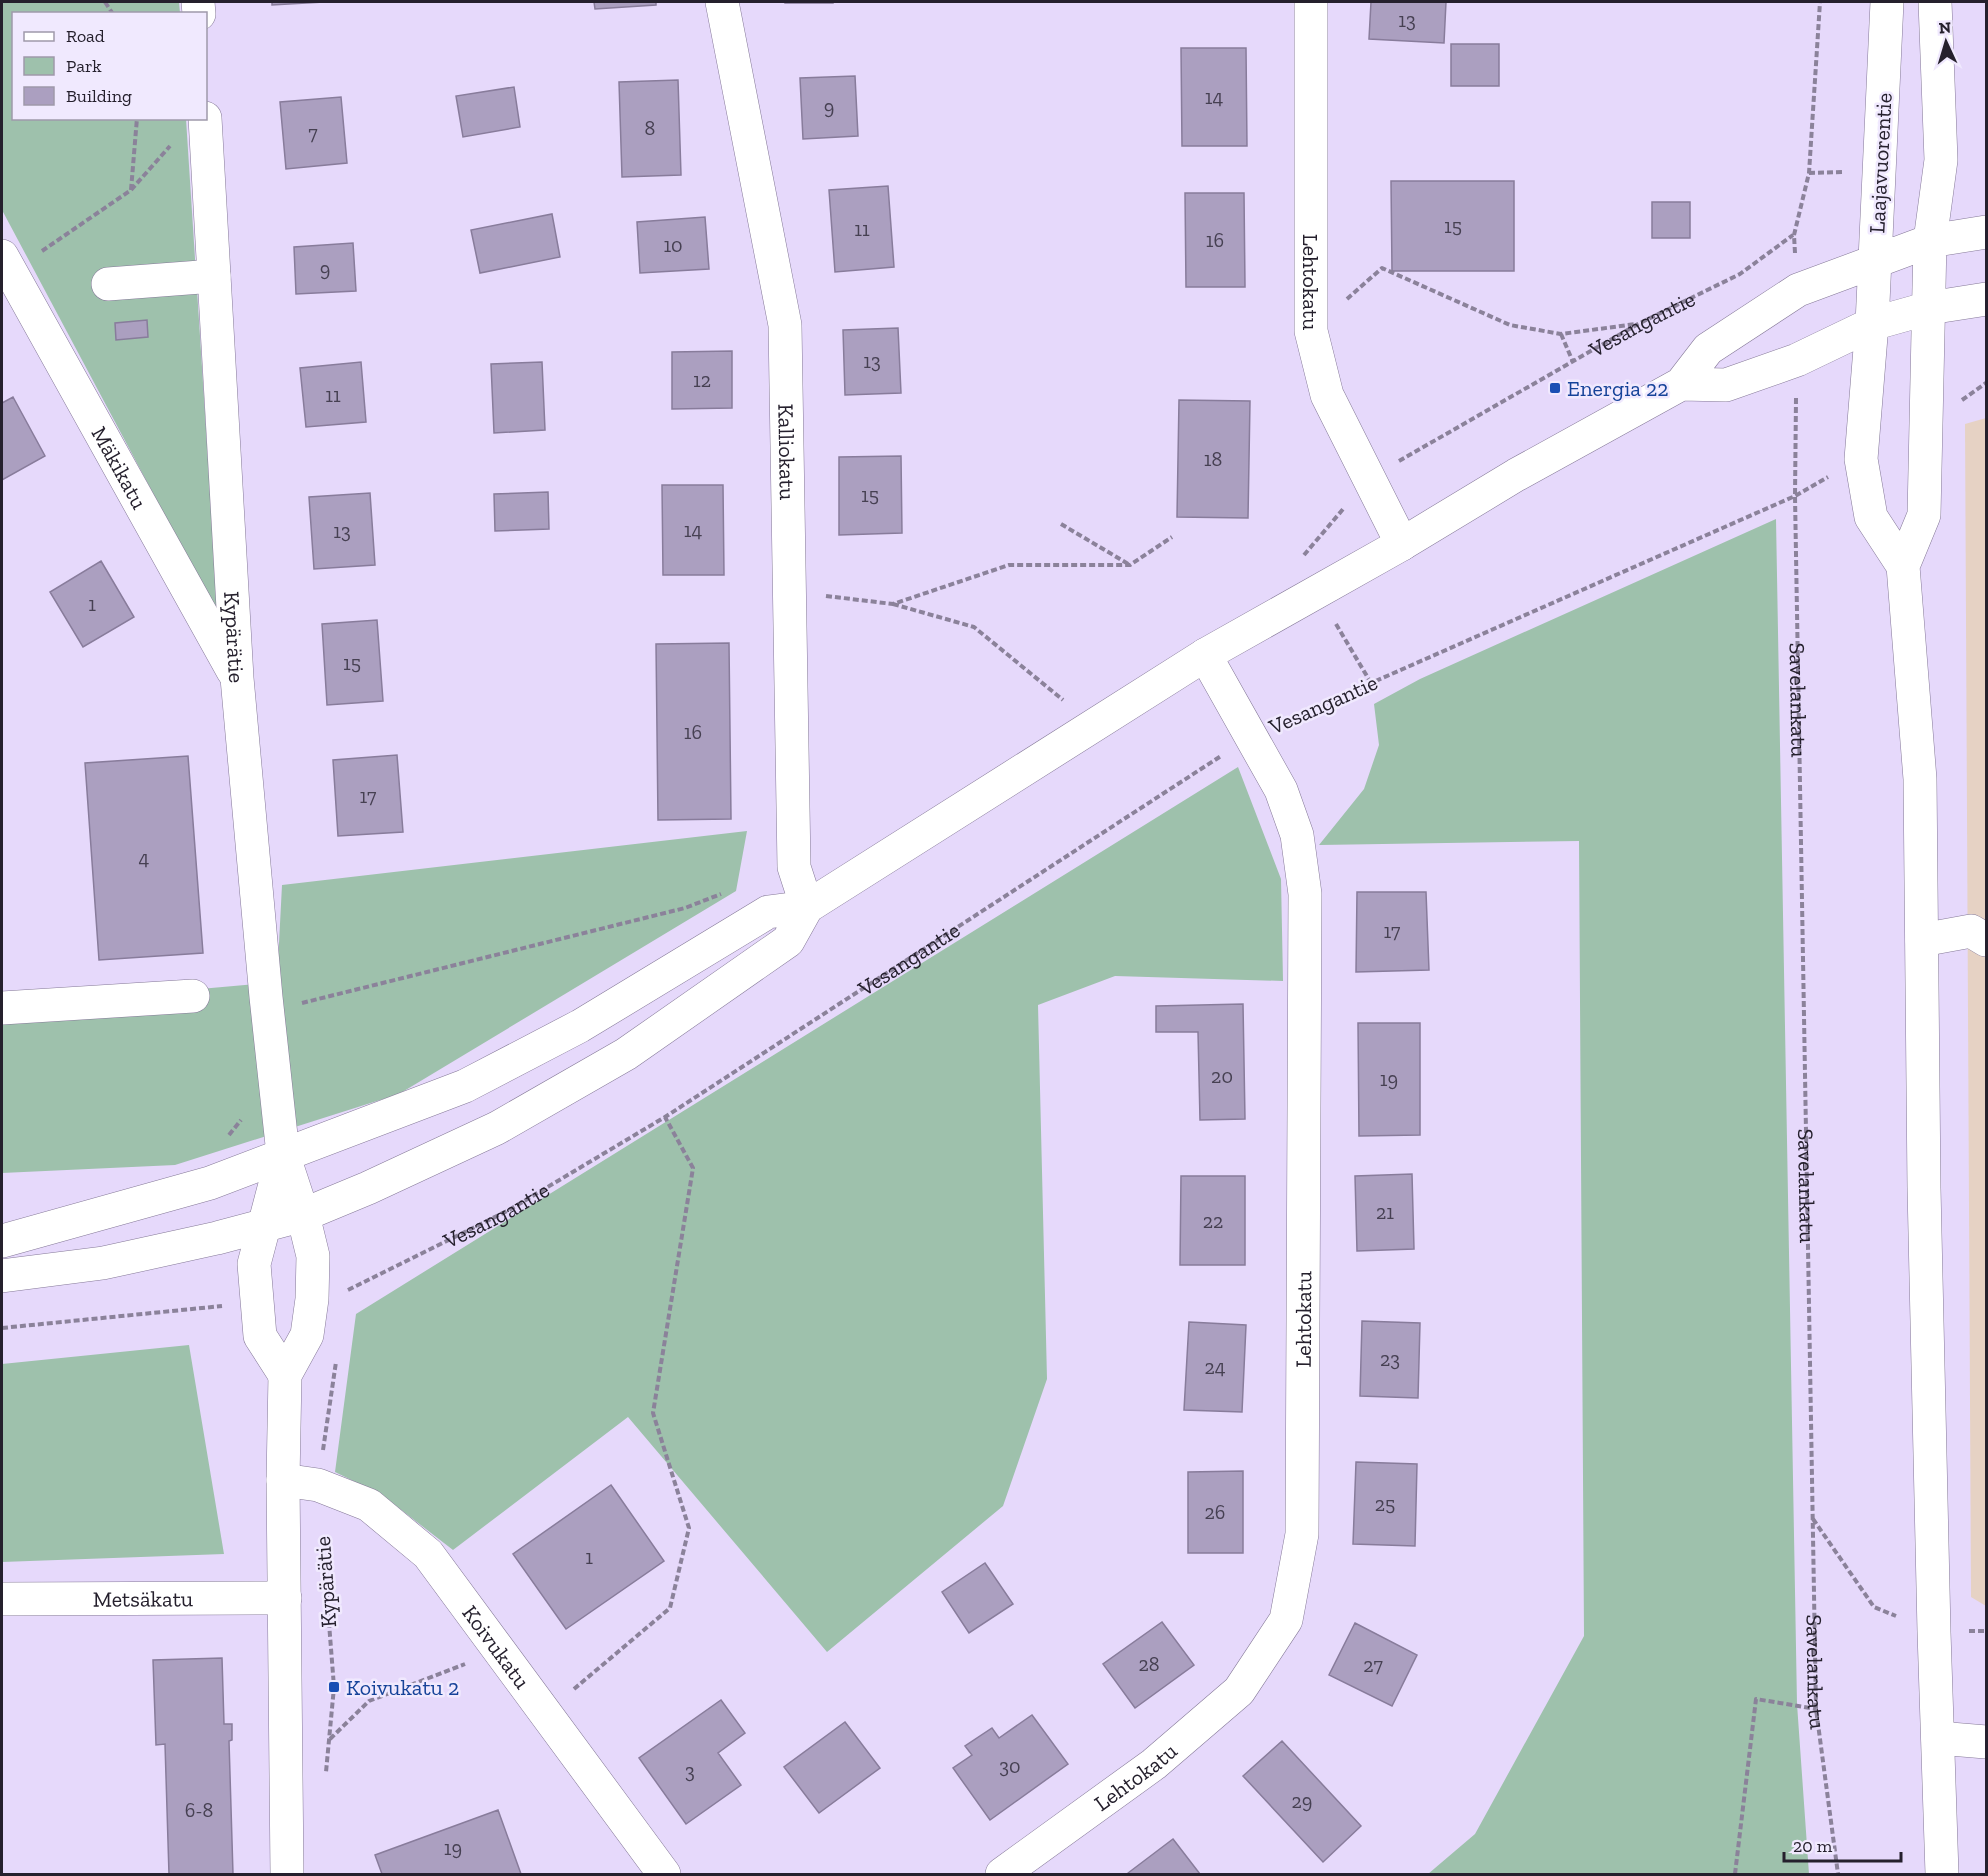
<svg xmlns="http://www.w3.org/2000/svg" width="1988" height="1876" font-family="'Zilla Slab',serif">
<rect width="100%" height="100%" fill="#e6d9fb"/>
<path fill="#e6d2c4" d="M1986,418V1606L1971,1597L1965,424Z"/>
<path fill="#9ec1ac" d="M2,2H179L180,13L14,14V118L186,119L218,615L2,210Z
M1776,519L1797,1704L1809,1874H1428L1475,1834L1584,1636L1579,841L1319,845L1364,789L1379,745L1374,704L1420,679Z
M1238,767L1281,879L1283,981L1115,976L1038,1005L1047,1379L1003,1506L827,1652L628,1417L453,1550L382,1495L335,1472L356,1314Z
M747,831L736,891L399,1094L175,1165L2,1173V997L200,989L277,982L282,885Z
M189,1345L224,1554L2,1562V1364Z"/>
<path fill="#ab9fc0" stroke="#887c9b" stroke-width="1.5" d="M272,2H324L272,5Z
M594,2H656V5L595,9Z
M785,2H833V3H785Z
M1371,2H1446L1444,43L1369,39Z
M1451,44H1499V86H1451Z
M1181,48H1246L1247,146H1182Z
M855,76L858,136L803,139L800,78Z
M678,80L681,175L622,177L619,82Z
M514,87L520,127L463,137L456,96Z
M341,97L347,163L286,169L280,102Z
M1391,181H1514V271H1392Z
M888,186L894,267L835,272L829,190Z
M1185,193H1244L1245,287H1186Z
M1652,202H1690V238H1652Z
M552,214L560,257L480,273L471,230Z
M705,217L709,269L640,273L637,222Z
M353,243L356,291L296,294L294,247Z
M147,320L148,337L116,340L115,323Z
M898,328L901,393L845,395L843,330Z
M732,351V408L672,409V352Z
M361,362L366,422L306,427L300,368Z
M542,362L545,430L494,433L491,364Z
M13,397L45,456L2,480V403Z
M1179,400L1250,401L1248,518L1177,517Z
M901,456L902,533L839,535V457Z
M662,485H723L724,575H663Z
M548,492L549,529L495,531L494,494Z
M370,493L375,565L314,569L309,497Z
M101,561L134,617L83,647L50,592Z
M377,620L383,701L327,705L322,624Z
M729,643L731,819L658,820L656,644Z
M397,755L403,832L338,836L333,760Z
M188,756L203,953L99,960L85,763Z
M1357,892H1426L1429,970L1356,972Z
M1243,1004L1245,1119L1200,1120L1198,1032H1156V1006Z
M1358,1023H1420V1135L1359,1136Z
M1412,1174L1414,1249L1357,1251L1355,1176Z
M1181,1176H1245V1265H1180Z
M1362,1321L1420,1323L1418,1398L1360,1396Z
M1189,1322L1246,1325L1242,1412L1184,1410Z
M1356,1462L1417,1464L1415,1546L1353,1544Z
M1243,1471V1553H1188V1472Z
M611,1485L664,1561L566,1629L513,1554Z
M985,1563L1013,1604L969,1633L942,1592Z
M1162,1622L1194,1665L1135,1708L1103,1664Z
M1355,1623L1417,1655L1392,1706L1329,1675Z
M222,1658L224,1724H232V1740L229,1741L233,1874H169L165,1744L156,1745L153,1660Z
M721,1700L745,1733L718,1753L741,1785L686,1824L639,1758Z
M1032,1715L1068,1764L990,1820L953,1768L972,1755L965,1746L992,1728L999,1738Z
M845,1722L880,1768L819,1813L784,1767Z
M1282,1741L1361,1826L1323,1862L1243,1776Z
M498,1810L521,1874H382L375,1855Z
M1173,1839L1200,1874H1128V1873Z"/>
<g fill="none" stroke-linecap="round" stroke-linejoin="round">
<g stroke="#857998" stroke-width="34">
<g id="minor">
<path d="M198,2L199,14"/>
<path id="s4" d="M722,2L785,325L794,867L807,907"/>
<path id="s5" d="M1311,2V331L1327,395L1402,544"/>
<path id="s6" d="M205,118L237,678L266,997L283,1154L303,1215L313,1256L312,1299L307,1335L285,1375L283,1480L287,1874"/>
<path id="s7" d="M2,256L233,671"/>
<path d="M108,284L214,276"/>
<path d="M1922,940L1971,931L1986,940"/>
<path d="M2,1008L193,996"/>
<path d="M283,1154L254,1264L260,1336L285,1375"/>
<path id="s8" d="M283,1480L318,1485L369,1505L428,1554L664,1874"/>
<path id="s9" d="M2,1599L285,1598"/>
<path d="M1938,1738L1986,1742"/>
<path id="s10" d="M1002,1874L1154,1764L1239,1691L1286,1620L1302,1534L1305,894L1297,835L1281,790L1205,655"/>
</g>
</g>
<g stroke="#857998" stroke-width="34">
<path id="major" d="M1887,2L1872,324L1861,459L1871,517L1903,566
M1935,2L1941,160L1930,241L1924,515L1903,566L1920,779L1924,1188L1934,1632L1942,1874
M1681,384L1726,385L1797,360L1872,324L1929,308L1986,299
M2,1241L210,1183L465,1086L580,1026L768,912L807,907L1205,655L1402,544L1516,475L1681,384L1708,349L1798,290L1930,241L1986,232
M2,1276L103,1263L217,1238L303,1215L368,1188L497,1128L626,1054L788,941L807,907"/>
</g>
<g stroke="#8b829a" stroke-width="4" stroke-dasharray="6 3" stroke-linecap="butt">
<path d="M105,2L113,14"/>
<path d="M1809,173L1843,172"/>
<path d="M131,190L137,118"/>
<path d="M42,251L131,190L170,146"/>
<path d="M1795,253L1794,235L1809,173L1820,2"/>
<path d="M1347,299L1382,268L1510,325L1561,334L1636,324"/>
<path d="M1561,334L1573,362"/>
<path id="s1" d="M1796,398L1795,496L1816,1709L1838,1874"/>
<path d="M1962,400L1986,383"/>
<path id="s2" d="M1399,461L1638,324L1740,274L1793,235"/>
<path d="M1061,524L1130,565"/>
<path d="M1304,555L1344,508"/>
<path d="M826,596L893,604L1009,565H1130L1172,537"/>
<path d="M893,604L974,627L1063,700"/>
<path d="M1336,624L1371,683"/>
<path d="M1285,721L1795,496L1828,477"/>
<path d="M302,1003L685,908L721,894"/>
<path d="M229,1135L241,1120"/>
<path id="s3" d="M348,1290L509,1210L665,1117L1221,756"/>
<path d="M2,1328L222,1306"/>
<path d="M323,1450L336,1362"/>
<path d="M1813,1519L1874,1607L1896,1616"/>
<path d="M324,1559L334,1687L326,1772"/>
<path d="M1969,1631H1986"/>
<path d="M574,1689L670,1608L689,1528L653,1413L693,1168L665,1117"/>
<path d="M330,1739L369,1701L465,1664"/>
<path d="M1735,1874L1756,1699L1816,1709"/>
</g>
<use href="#minor" stroke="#fff" stroke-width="33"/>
<use href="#major" stroke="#fff" stroke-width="33"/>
</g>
<g fill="#1a4fb4" stroke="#f0e9fe" stroke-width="2">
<rect x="1549" y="382" width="12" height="12" rx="3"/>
<rect x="328" y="1681" width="12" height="12" rx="3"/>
</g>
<g text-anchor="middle" stroke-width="5" stroke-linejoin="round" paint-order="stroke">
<g font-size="20" fill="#464052">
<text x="1407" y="27">13</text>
<text x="1214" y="104">14</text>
<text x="829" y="114">9</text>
<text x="650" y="135">8</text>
<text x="313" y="140">7</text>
<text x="1453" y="233">15</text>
<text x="862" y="236">11</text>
<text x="1215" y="247">16</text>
<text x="673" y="252">10</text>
<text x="325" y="276">9</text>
<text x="872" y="368">13</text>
<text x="702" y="387">12</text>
<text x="333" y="402">11</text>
<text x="1213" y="466">18</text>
<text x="870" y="502">15</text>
<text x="693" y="537">14</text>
<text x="342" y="538">13</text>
<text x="92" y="611">1</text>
<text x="352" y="670">15</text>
<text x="693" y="739">16</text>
<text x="368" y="803">17</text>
<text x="144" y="865">4</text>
<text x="1392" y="938">17</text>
<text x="1222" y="1083">20</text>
<text x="1389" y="1086">19</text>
<text x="1385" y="1219">21</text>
<text x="1213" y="1228">22</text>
<text x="1390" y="1366">23</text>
<text x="1215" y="1374">24</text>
<text x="1385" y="1511">25</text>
<text x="1215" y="1519">26</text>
<text x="589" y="1564">1</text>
<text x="1149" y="1671">28</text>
<text x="1373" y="1672">27</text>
<text x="1010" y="1773">30</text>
<text x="690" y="1778">3</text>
<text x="1302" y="1808">29</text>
<text x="199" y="1817">6-8</text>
<text x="453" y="1855">19</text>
</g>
<g font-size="22" fill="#25202d" stroke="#f0e9fe">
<text transform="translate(1880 163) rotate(-87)" y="8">Laajavuorentie</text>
<text dy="8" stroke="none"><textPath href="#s5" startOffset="280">Lehtokatu</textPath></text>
<text dy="8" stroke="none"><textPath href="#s2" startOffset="279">Vesangantie</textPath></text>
<text dy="8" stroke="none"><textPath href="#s4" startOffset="456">Kalliokatu</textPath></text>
<text dy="8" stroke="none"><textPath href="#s7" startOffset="242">Mäkikatu</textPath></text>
<text dy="8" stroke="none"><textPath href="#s6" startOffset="520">Kypärätie</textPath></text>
<text dy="8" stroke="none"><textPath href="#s1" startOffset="302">Savelankatu</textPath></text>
<text transform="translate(1323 704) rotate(-24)" y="8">Vesangantie</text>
<text dy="8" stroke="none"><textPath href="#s3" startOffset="652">Vesangantie</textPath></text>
<text dy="8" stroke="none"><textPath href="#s1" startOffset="788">Savelankatu</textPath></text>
<text dy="8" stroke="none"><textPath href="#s3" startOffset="166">Vesangantie</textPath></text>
<text dy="8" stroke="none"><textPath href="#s10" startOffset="687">Lehtokatu</textPath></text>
<text transform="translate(325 1582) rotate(-94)" y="8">Kypärätie</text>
<text dy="8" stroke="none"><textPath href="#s9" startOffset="141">Metsäkatu</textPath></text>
<text dy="8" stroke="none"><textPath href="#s8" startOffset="282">Koivukatu</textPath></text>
<text dy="8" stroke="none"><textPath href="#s1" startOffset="1274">Savelankatu</textPath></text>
<text dy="8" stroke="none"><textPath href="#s10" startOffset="165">Lehtokatu</textPath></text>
</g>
<g font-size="22" fill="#164399" stroke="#f0e9fe" text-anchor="start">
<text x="1567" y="396">Energia 22</text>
<text x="346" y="1695">Koivukatu 2</text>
</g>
</g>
<rect width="1988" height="1876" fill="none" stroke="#25202d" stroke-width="6"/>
<rect x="12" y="12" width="195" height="108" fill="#f0e9fe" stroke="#9f99aa" stroke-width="1.5"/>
<rect x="24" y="32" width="30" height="9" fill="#ffffff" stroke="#9f99aa" stroke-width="1.5"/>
<text x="66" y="42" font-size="18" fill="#25202d">Road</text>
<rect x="24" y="57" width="30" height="18" fill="#9ec1ac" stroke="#9f99aa" stroke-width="1.5"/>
<text x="66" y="72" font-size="18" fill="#25202d">Park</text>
<rect x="24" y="87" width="30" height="18" fill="#ab9fc0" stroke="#9f99aa" stroke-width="1.5"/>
<text x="66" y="102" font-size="18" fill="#25202d">Building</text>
<g transform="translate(1946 42) rotate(356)" stroke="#f0e9fe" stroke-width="4.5" paint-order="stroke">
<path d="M0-4.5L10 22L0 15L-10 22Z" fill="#25202d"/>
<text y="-9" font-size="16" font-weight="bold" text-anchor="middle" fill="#25202d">N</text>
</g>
<path d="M1784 1852v9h117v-9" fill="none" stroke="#25202d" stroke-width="3"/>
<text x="1793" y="1852" font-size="18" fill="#25202d" stroke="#f0e9fe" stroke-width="4.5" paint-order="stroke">20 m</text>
</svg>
